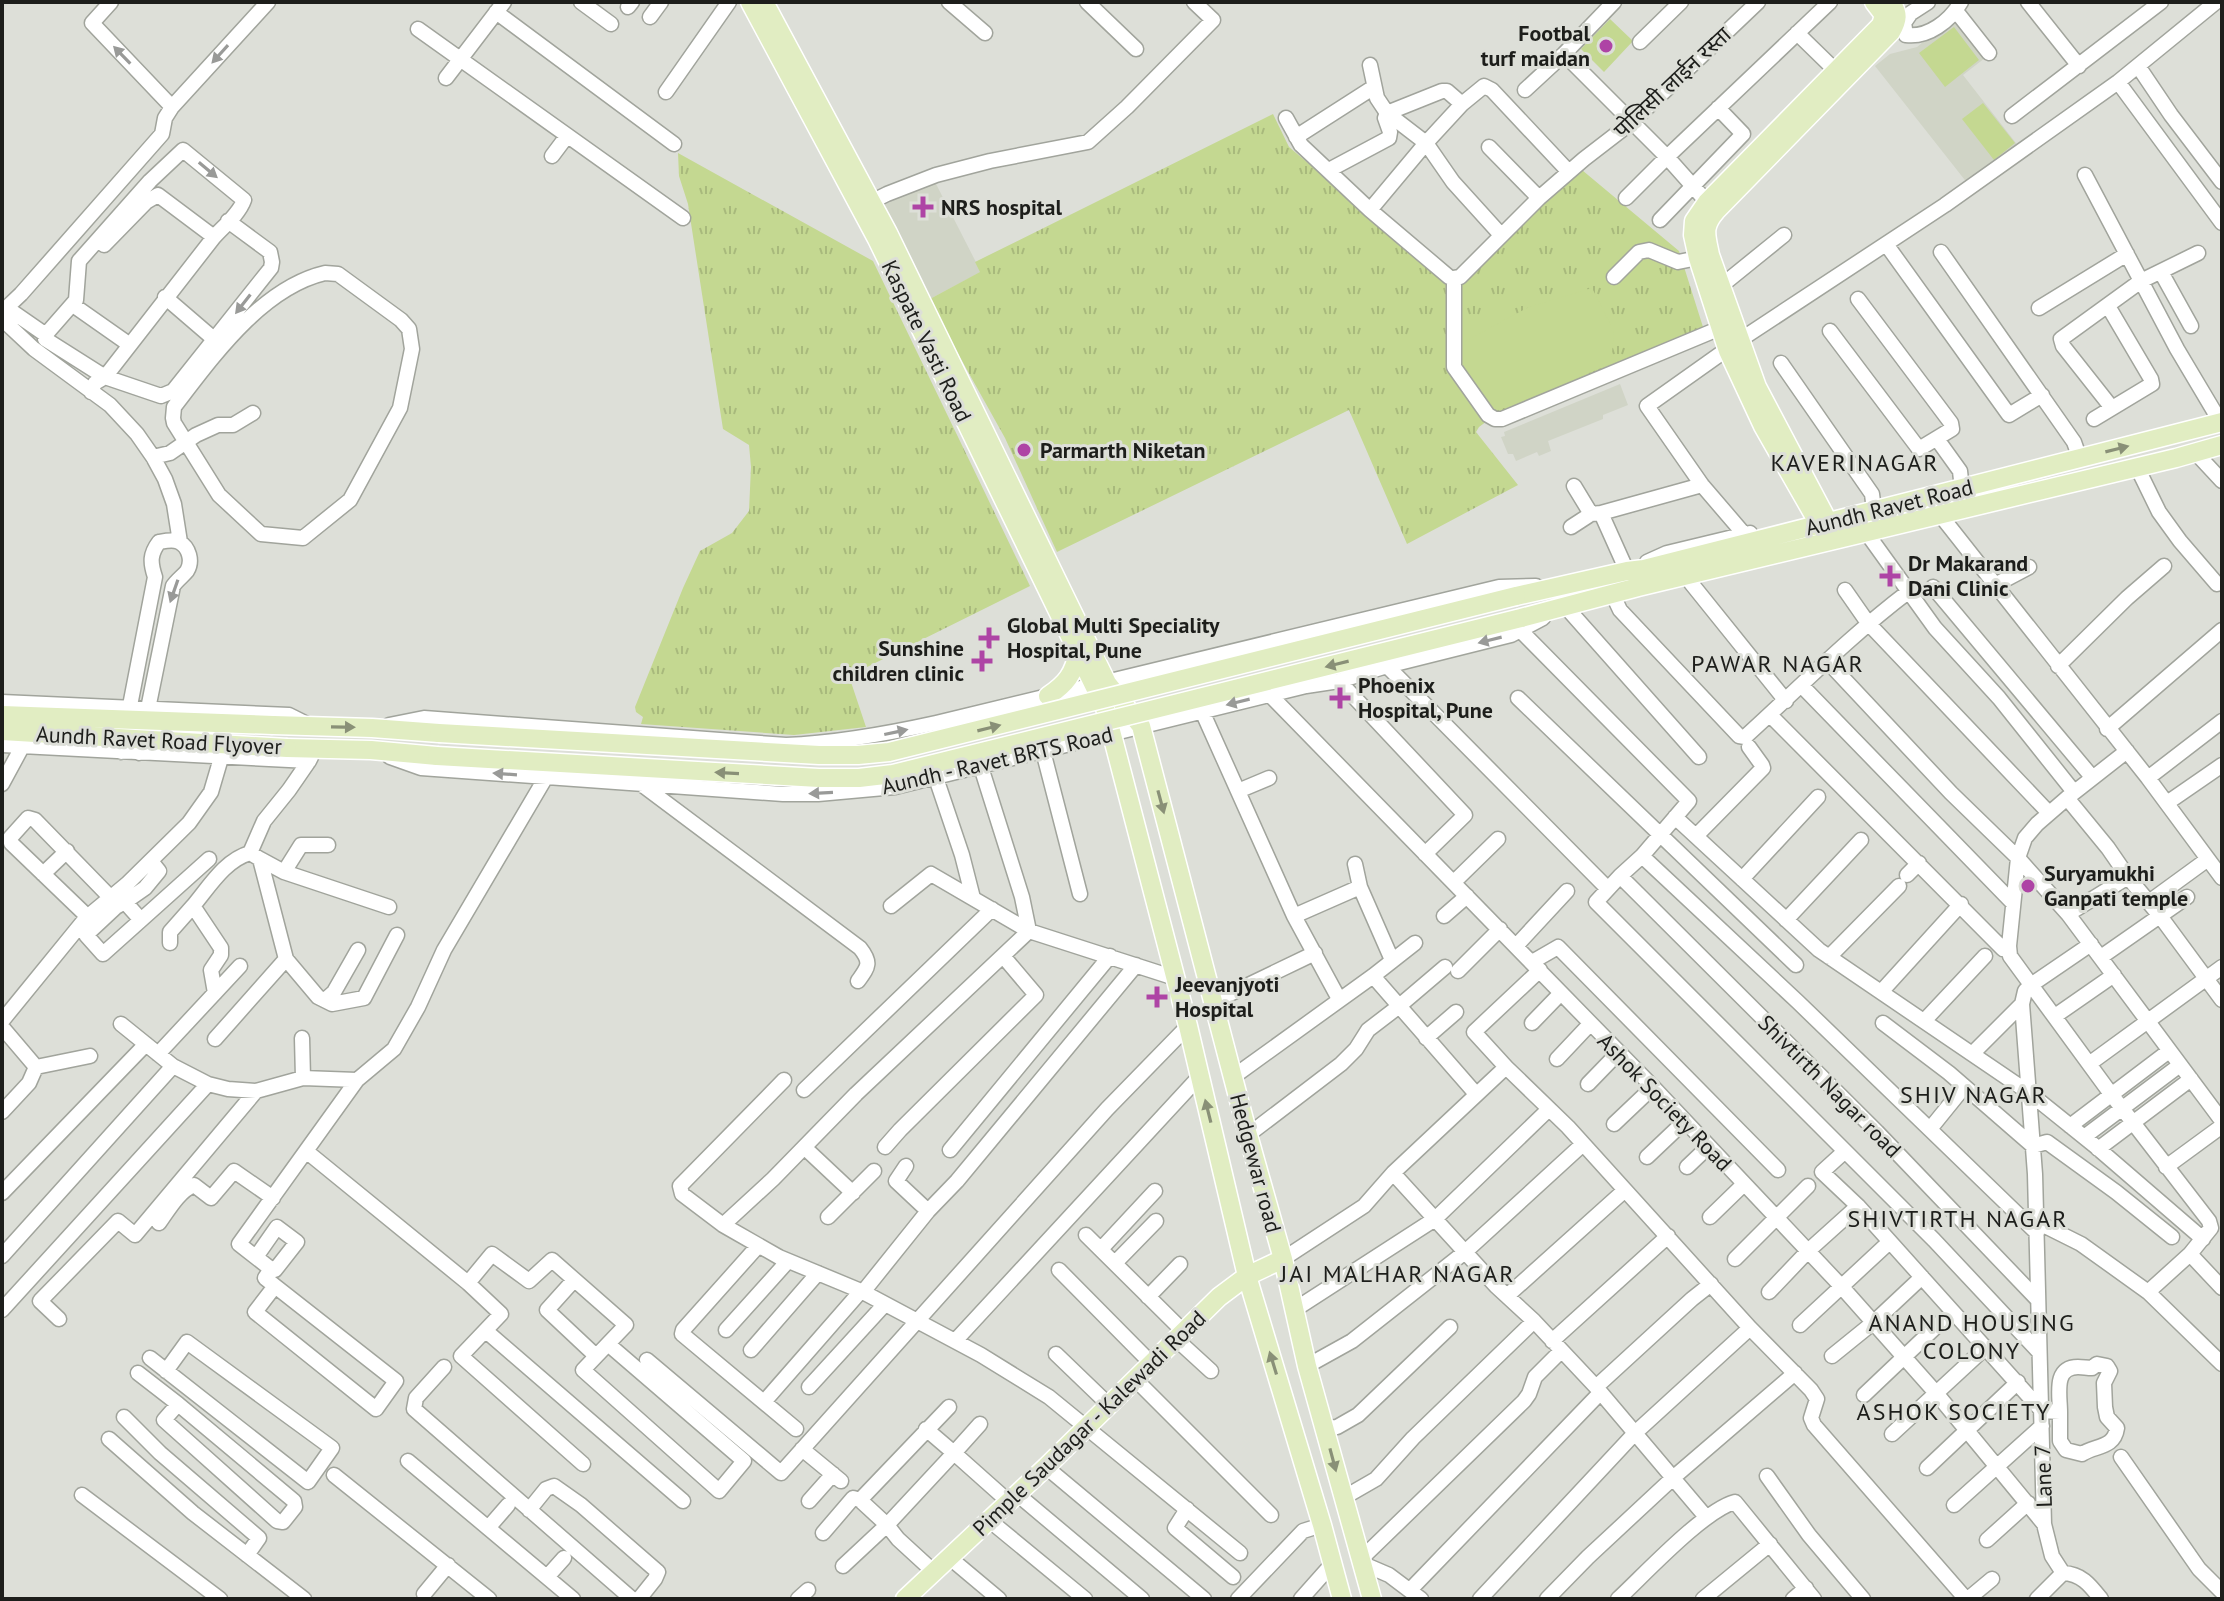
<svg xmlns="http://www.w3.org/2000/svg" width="2224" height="1601" font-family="'PT Sans','Noto Sans Devanagari',sans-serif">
<defs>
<pattern id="grass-tufts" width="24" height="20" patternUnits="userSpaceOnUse" patternTransform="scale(2)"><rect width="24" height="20" fill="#c4d891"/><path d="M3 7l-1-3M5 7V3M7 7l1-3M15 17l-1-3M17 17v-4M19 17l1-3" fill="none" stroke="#a8b97c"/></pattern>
</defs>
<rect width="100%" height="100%" fill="#dddfd8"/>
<path fill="#d0d4c6" d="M1957,21L1985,58L1963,75L2019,147L1968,184L1875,66L1890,54L1917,47L1935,32L1939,35Z
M935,182L981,272L928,300L880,206Z
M1620,384L1628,405L1603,415V419L1548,441L1551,451L1539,456L1537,452L1516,461L1513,454H1508L1501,437L1505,436L1504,432Z"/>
<path fill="url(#grass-tufts)" d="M1273,114L1289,147L1422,259L1461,286L1537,209L1582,170L1679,251L1703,327L1499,412L1479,427L1476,432L1518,485L1407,544L1349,410L1057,552L1005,438L928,300L980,272L975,262Z
M678,153L873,261L1030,586L849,676L866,727L794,735L641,724L643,717L636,712L635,707L683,588L700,551L732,533L749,511L751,467L749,445L723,429L688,204L679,176Z"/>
<path fill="#c4d891" d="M1610,19L1633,41L1604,72L1581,49Z
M1954,27L1979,60L1945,87L1919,53Z
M1983,103L2015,143L1994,160L1962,119Z
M1592,288L1614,331L1611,364L1496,411L1460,362L1462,343L1529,307Z"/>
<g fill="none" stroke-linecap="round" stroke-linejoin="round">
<g stroke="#a1a49c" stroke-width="17">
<path id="minor" d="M111,2L92,23L172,107
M581,2L611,24
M949,2L985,33
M1087,2L1136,49
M1928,2L1911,13L1904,23L1906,35C1928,38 1950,21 1961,2
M2028,2L2079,66
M628,7L632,2
M1956,11L1989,53
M496,12L674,144
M650,17L661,2
M418,29L683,218
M1797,33L1836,71
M1640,42L1681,2
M1564,54L1667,157L1707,202
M1370,65L1377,98L1387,113L1426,143L1453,182L1501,235
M2138,66L2171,115L2222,182
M446,78L504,2
M2118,82L2222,223
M1525,90L1564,54L1614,2
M666,92L729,2
M2012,116L2161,2
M1286,118L1301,145L1370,210L1449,277L1454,278L1460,277L1539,198L1584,159L1632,122L1758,2
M1296,137L1374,87
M1489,147L1539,198
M552,156L567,136
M1329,170L1389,138L1390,132L1385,118L1387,113L1442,91H1447L1462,104
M2085,175L2177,349L2221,423
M1626,198L1667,157L1830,2
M863,206L887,194L936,175L990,161L1088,142L1127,107L1213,20L1194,2
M1370,210L1426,143L1462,104L1484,86L1492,90L1569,172
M1660,220L1743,134L1718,108
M1886,244L2009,415L2042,395
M104,245L146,202L158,195L214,237
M1941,252L2074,442L2080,459
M2161,272L2191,326
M325,273L338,274L401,320L409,329L412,349L400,408L350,500L303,538L261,534L219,495L174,423L173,418L174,407C212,358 261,288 325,273Z
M1614,277L1639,252L1649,250L1678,262L1698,258
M1454,278V367L1488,415L1495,419H1502L1730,324
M1721,286L1784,235
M165,297L215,340
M73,305L130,345
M7,308L46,335
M2039,308L2127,254
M2,312L21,294L162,134L165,118L172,107L268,2
M2,319L34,349L110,405L137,434L153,457L165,479L174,504L180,542
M1830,331L1919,449L1952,429L1951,423L1858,299
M1781,363L1872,494L1873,502
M91,392L95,383L105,377L214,237C224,226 239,214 244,200L183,150L150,181L79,261L76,300L48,332L45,339L105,377L161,396L173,391L271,268L272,262L270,252L228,221
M2112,408L2063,346L2061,339L2141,281L2198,253
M2094,419L2152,384L2151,379L2108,306
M1937,439L1960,471L1961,480
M2195,452L2222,481
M153,457L170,453L196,435L218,425H233L253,413
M2137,467L2159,512L2180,541L2217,584
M1574,486L1591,514
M1601,513L1627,571
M1945,521L2148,778L2222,878
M1571,527L1591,514L1601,513L1702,485
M1744,534L1702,485L1647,406L1740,340L1945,205L2118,82L2216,2
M1871,539L1935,628L1999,698L2074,792
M1647,562L1667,553L1750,533
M1691,583L1786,701
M1995,585L2029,567
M1933,587L2092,777
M1845,590L1868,623L2049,813
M1612,593L1620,610L1739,736L1745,737C1799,688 1850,636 1908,592
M1566,607L1699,757
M1520,630L1689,801L1642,856
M1828,662L1951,793L2018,858L2068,914L2222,1121
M1387,666L1608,889
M2058,666L2127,598L2164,566
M1339,681L1465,815L1425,854
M1802,686L2013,903
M1270,695L1653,1087L1841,1286L1936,1393L2044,1524
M1518,698L1796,965
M2,702L289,715L307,724
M1202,711L1294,916L1339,999
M1770,715L2003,949L2009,946L2010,956L2111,1094L2209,1221L2211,1228L2190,1254L2148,1292L2081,1244L2037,1222
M389,725L424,718L786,745C837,743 886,734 936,723L1499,587L1536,586
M2107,729L2222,630
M2,745L309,761L311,757
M1043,751L1080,894
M121,752L155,577C150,562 150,554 159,542C165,541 173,539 179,542C189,547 193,561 187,571C183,576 177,580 173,586L139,753
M390,757L421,768L783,794H818L895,787L1306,686L1339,681L1387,666L1511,635L1543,618
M309,761L289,790L264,821L250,853L260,859L286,959L318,997L332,1004L364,998L397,935
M981,767L1022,897L1029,931L856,1094L773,1179L723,1225L779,1257L861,1291L981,1355L1049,1397L1240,1553
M936,778L962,855L973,898
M2148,778L2222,721
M2,784L22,747
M641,784L860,948C872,963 868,967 858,981
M1238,791L1269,778
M2067,798L2108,848L2128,877L2160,916L2222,1000
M2167,803L2222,765
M1675,817L1819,950L2028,1092L2094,1145L2203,1239
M1696,836L1763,768L1762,765L1749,747
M260,859L284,872L389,907
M151,861L159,871L145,888L125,902L141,920L209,859
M1355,864L1360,887L1392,960
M284,872L301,845H328
M43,874L67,851
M1907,875L1919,863
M1620,876L1877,1132L2037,1299
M1742,879L1818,797
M1454,882L1498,839
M125,902L116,907L86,935L103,954L141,920
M2149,902L2208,859
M891,906L931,874L1029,931L1175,978
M2068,914L2128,877
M1294,916L1360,887
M1444,916L1467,896
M88,917L11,843L10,838L28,818L35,820L111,898
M1786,920L1861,840
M170,943V932L193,906
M1516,946L1567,891
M2009,946L2018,858L2025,838L2037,824L2067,798L2127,751
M1829,957L1899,886
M2101,957L2187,897
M1532,962L1558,947L1778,1170
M1458,971L1500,929
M1373,976L1476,1094
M2031,984L2025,991L2022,1004L2035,1174L2044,1524L2052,1556L2063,1573
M2031,985L2091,944
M1881,992L1961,904
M215,993L211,970L221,955V948L193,906C209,887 225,860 250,853
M325,1000L334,992L358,950
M1213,1002L1315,953
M2055,1016L2114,975
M2,1021L86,918L127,884L189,823L211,792L221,758
M1924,1021L1985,956
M1532,1023L1561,993
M1883,1023L1949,1073L2033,1146L2047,1142L2116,1192L2172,1237
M121,1024L173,1066L208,1084L228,1089L256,1091L303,1078L357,1080
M2,1027L36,1067L29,1083L2,1112
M302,1038L303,1078
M1426,1038L1456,1012
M215,1039L286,959
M158,1054L240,966
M1972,1054L2022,1004
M1557,1059L1590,1024
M2089,1064L2222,967
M36,1067L90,1056
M1506,1067L1474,1032L1540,970
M1233,1077L1373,976L1415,943
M1588,1084L1619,1052
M804,1090L992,909
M1614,1124L1653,1087
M2070,1126L2169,1051
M1930,1129L1964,1087
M1248,1135L1341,1064L1356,1049L1368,1030L1398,1007L1445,967
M2084,1137L2180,1065
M804,1147L853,1193
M885,1147L900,1130L1036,995L1003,956
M2098,1149L2191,1079
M950,1150L1110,956
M306,1151L468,1283L501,1314L461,1356L583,1464
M1844,1152L1822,1172L1858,1206L2042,1411L2060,1412V1441L2066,1450L2082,1454C2095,1445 2114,1449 2117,1428L2107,1417L2105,1407L2104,1383L2110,1371L2107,1366L2097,1364L2092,1368C2087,1368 2083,1367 2078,1367C2053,1367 2060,1395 2060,1412
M1647,1157L1685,1121
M906,1166L896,1181L928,1211
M1687,1167L1708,1147
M2166,1167L2222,1126
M1393,1173L1506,1067L1568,1127L1750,1328L1811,1390L1817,1399L1811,1418L1814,1425L1966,1599
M2,1193L146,1044
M828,1217L874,1171
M1710,1217L1744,1184
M159,1223C169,1209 179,1191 194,1185L211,1198L234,1171L273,1198
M723,1225L682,1194L680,1186L784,1080
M2037,1233L1798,1002L1642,856L1620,876L1596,902L1934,1240L2039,1352
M1086,1235L1184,1332
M758,1246L683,1330L682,1334L796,1429
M1101,1249L1155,1191
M2190,1254L2222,1288
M2,1256L173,1066
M256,1257L277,1227L297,1242L275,1270L271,1269
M1283,1259L1364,1206L1393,1173L1496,1286L1534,1321L1596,1387L1706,1517
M1735,1259L1808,1186
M1115,1263L1156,1221
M1059,1270L1151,1363
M574,1280L547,1310L596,1356
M468,1283L492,1254L529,1281L552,1260L626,1325L583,1370L719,1491L744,1461L608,1344
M275,1286L255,1312L376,1409L396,1381L275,1286L265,1278L271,1269L239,1244L357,1080L394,1049L418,1007L444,950L546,777
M863,1292L928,1211L957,1181L1136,965
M1769,1292L1808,1251L1858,1206
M2148,1292L2222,1364
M1507,1296L1625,1190
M1148,1297L1180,1264
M2,1310L208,1084
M1294,1310L1435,1219L1549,1109
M59,1319L40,1301L118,1221L135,1235L256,1091
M1800,1325L1884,1247
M726,1330L788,1261
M486,1331L683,1501
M1176,1339L1211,1371
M955,1341L1199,1077
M1552,1341L1668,1236
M751,1350L818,1273
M1056,1354L1109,1405
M1832,1356L1874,1322L1922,1277
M150,1358L308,1482L332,1448L187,1342L166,1371
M647,1360L781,1473L1107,1109L1188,1026
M1307,1366L1352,1341L1465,1252L1583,1144
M444,1367L416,1398L414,1409L632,1599
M138,1373L178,1404L164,1420L277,1521L283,1522L295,1507L294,1501L178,1404
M1135,1379L1271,1515
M809,1387L885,1304
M1596,1387L1692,1299L1711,1284
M1864,1395L1943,1320
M764,1402L861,1291
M124,1417L160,1453L259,1538L247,1555
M1325,1428L1337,1427L1358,1415L1450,1327
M926,1429L954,1453L980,1424
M1892,1434L1985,1348
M109,1439L193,1513L304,1599
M802,1449L841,1481
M2121,1457L2199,1569L2222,1592
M408,1461L573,1599
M1046,1467L1204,1599
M1927,1468L2018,1382
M334,1475L489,1599
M1767,1476L1809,1535L1863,1599
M1017,1494L1142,1599
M82,1495L220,1599
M1343,1498L1376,1479L1413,1438L1534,1321
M809,1501L833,1474
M1954,1505L2042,1426
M1187,1509L1175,1528L1233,1577
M529,1510L546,1489L554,1486L581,1505L658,1572L655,1579L639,1599
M989,1520L1085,1599
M488,1528L508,1505
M823,1533L853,1498L860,1500
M1987,1540L2028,1503
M950,1558L999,1599
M1360,1560L1524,1401L1529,1394L1535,1377L1561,1351
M1361,1563L1389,1575L1421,1599
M843,1566L887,1525L860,1500L949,1407
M934,1572L898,1539L887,1525L954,1453L1009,1502
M547,1577L564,1558
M1410,1590L1600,1393
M424,1594L448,1565
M798,1599L808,1590
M1238,1599L1303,1531L1322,1525
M1301,1599L1333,1563
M1480,1599L1635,1433L1750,1328
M1547,1599L1588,1557L1674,1477L1795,1373
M1618,1599C1644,1575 1704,1510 1735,1502L1814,1599
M1703,1599L1770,1544
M1793,1599L1806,1588
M1968,1599L1992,1579
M2037,1599L2063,1573C2082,1574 2090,1585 2101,1599"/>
</g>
<g stroke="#fff" stroke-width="21">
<path id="major" d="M750,2L877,239L1105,708L1188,1026L1247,1276L1322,1525L1342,1599
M764,2L888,233L1107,683L1141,726L1248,1135L1283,1259L1307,1366L1372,1599
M1874,2L1884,15L1881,25L1707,202L1694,221L1693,235L1698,258L1728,351L1763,426L1815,517L1824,514L1757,387L1710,255C1706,235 1702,227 1716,211L1891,32C1898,20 1899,14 1891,2
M1516,596L1627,571L1644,569L2222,422
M1521,618L1638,587L2176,458L2222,445
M1048,696C1066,684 1074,674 1078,652
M273,725L372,728L439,733
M287,748L371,750L437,756
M905,1599L1046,1467L1219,1297L1247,1276L1283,1259"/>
</g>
<use href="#minor" stroke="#fff" stroke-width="14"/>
<use href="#major" stroke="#e1edc2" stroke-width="18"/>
<g stroke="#fff" stroke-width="21" stroke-linecap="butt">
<path id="major-bridge" d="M2,715L273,725
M2,731L287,748
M439,733L819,755H858L889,752L1516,596
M437,756L819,778H859L893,774L1521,618"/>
</g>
<use href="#major-bridge" stroke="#e1edc2" stroke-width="18"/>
</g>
<defs><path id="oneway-solid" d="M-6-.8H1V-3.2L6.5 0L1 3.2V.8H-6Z" transform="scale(2)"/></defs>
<g fill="#999a98">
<use href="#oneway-solid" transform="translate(220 54) rotate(132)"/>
<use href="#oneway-solid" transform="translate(122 55) rotate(-134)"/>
<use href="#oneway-solid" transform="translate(208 170) rotate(40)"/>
<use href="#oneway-solid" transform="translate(243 304) rotate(128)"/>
<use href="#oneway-solid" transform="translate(174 591) rotate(109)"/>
<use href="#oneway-solid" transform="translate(1490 640) rotate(166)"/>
<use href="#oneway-solid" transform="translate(1238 702) rotate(166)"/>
<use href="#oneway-solid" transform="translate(896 732) rotate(-12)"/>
<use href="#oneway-solid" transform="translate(505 774) rotate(-176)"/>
<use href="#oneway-solid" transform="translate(821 793) rotate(177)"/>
</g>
<g fill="#899077">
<use href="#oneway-solid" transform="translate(2117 449) rotate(-14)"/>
<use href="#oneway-solid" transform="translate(1337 664) rotate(166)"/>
<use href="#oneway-solid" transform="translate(343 727) rotate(1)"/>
<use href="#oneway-solid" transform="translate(989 728) rotate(-14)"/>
<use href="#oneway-solid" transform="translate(727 773) rotate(-177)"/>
<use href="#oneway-solid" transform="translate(1161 802) rotate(75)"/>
<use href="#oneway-solid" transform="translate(1208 1111) rotate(-104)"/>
<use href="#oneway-solid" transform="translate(1273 1363) rotate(-107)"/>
<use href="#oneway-solid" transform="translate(1333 1460) rotate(75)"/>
</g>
<g fill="#ae44a5" stroke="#dddfd8" stroke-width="3">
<circle cx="1606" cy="46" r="8"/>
<path d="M919 195h8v8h8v8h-8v8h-8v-8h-8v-8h8z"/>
<circle cx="1024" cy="450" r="8"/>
<path d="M1886 564h8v8h8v8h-8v8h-8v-8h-8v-8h8z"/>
<path d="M985 626h8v8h8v8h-8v8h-8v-8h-8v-8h8z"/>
<path d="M978 649h8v8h8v8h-8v8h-8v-8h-8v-8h8z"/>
<path d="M1336 686h8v8h8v8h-8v8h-8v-8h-8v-8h8z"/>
<circle cx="2028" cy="886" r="8"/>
<path d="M1153 985h8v8h8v8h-8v8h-8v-8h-8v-8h8z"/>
</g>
<g text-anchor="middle" stroke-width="6" stroke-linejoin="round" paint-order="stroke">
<g font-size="22" font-weight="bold" fill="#1d1e1b" stroke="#dddfd8" text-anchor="start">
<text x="1590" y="41" text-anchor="end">Footbal<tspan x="1590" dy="25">turf maidan</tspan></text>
<text x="941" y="215">NRS hospital</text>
<text x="1040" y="458">Parmarth Niketan</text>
<text x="1908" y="571">Dr Makarand<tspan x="1908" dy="25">Dani Clinic</tspan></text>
<text x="1007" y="633">Global Multi Speciality<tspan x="1007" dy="25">Hospital, Pune</tspan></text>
<text x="964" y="656" text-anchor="end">Sunshine<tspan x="964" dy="25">children clinic</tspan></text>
<text x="1358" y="693">Phoenix<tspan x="1358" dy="25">Hospital, Pune</tspan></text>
<text x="2044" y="881">Suryamukhi<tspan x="2044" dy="25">Ganpati temple</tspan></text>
<text x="1175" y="992">Jeevanjyoti<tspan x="1175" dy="25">Hospital</tspan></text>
</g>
<g font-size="22" fill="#1d1e1b" stroke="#dddfd8">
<text transform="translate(1672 82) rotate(-43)" y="8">पोलिसी लाईन रस्ता</text>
<text transform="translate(927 341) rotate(64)" y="8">Kaspate Vasti Road</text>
<text transform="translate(1889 507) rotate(-14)" y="8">Aundh Ravet Road</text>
<text transform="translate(159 740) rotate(3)" y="8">Aundh Ravet Road Flyover</text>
<text transform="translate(997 760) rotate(-13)" y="8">Aundh - Ravet BRTS Road</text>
<text transform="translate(1830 1086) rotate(45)" y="8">Shivtirth Nagar road</text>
<text transform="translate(1665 1102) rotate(46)" y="8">Ashok Society Road</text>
<text transform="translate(1256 1163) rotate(75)" y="8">Hedgewar road</text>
<text transform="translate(1089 1423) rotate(-44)" y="8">Pimple Saudagar - Kalewadi Road</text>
<text transform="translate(2043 1476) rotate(-92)" y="8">Lane 7</text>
</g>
<g font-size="24" letter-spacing="2" fill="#1d1e1b" stroke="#dddfd8">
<text x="1855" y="471">KAVERINAGAR</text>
<text x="1778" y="672">PAWAR NAGAR</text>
<text x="1974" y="1103">SHIV NAGAR</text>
<text x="1958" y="1227">SHIVTIRTH NAGAR</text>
<text x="1398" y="1282">JAI MALHAR NAGAR</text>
<text x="1972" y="1331">ANAND HOUSING<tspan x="1972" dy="28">COLONY</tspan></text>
<text x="1954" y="1420">ASHOK SOCIETY</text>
</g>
</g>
<rect width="2224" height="1601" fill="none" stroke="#1d1e1b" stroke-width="8"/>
</svg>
